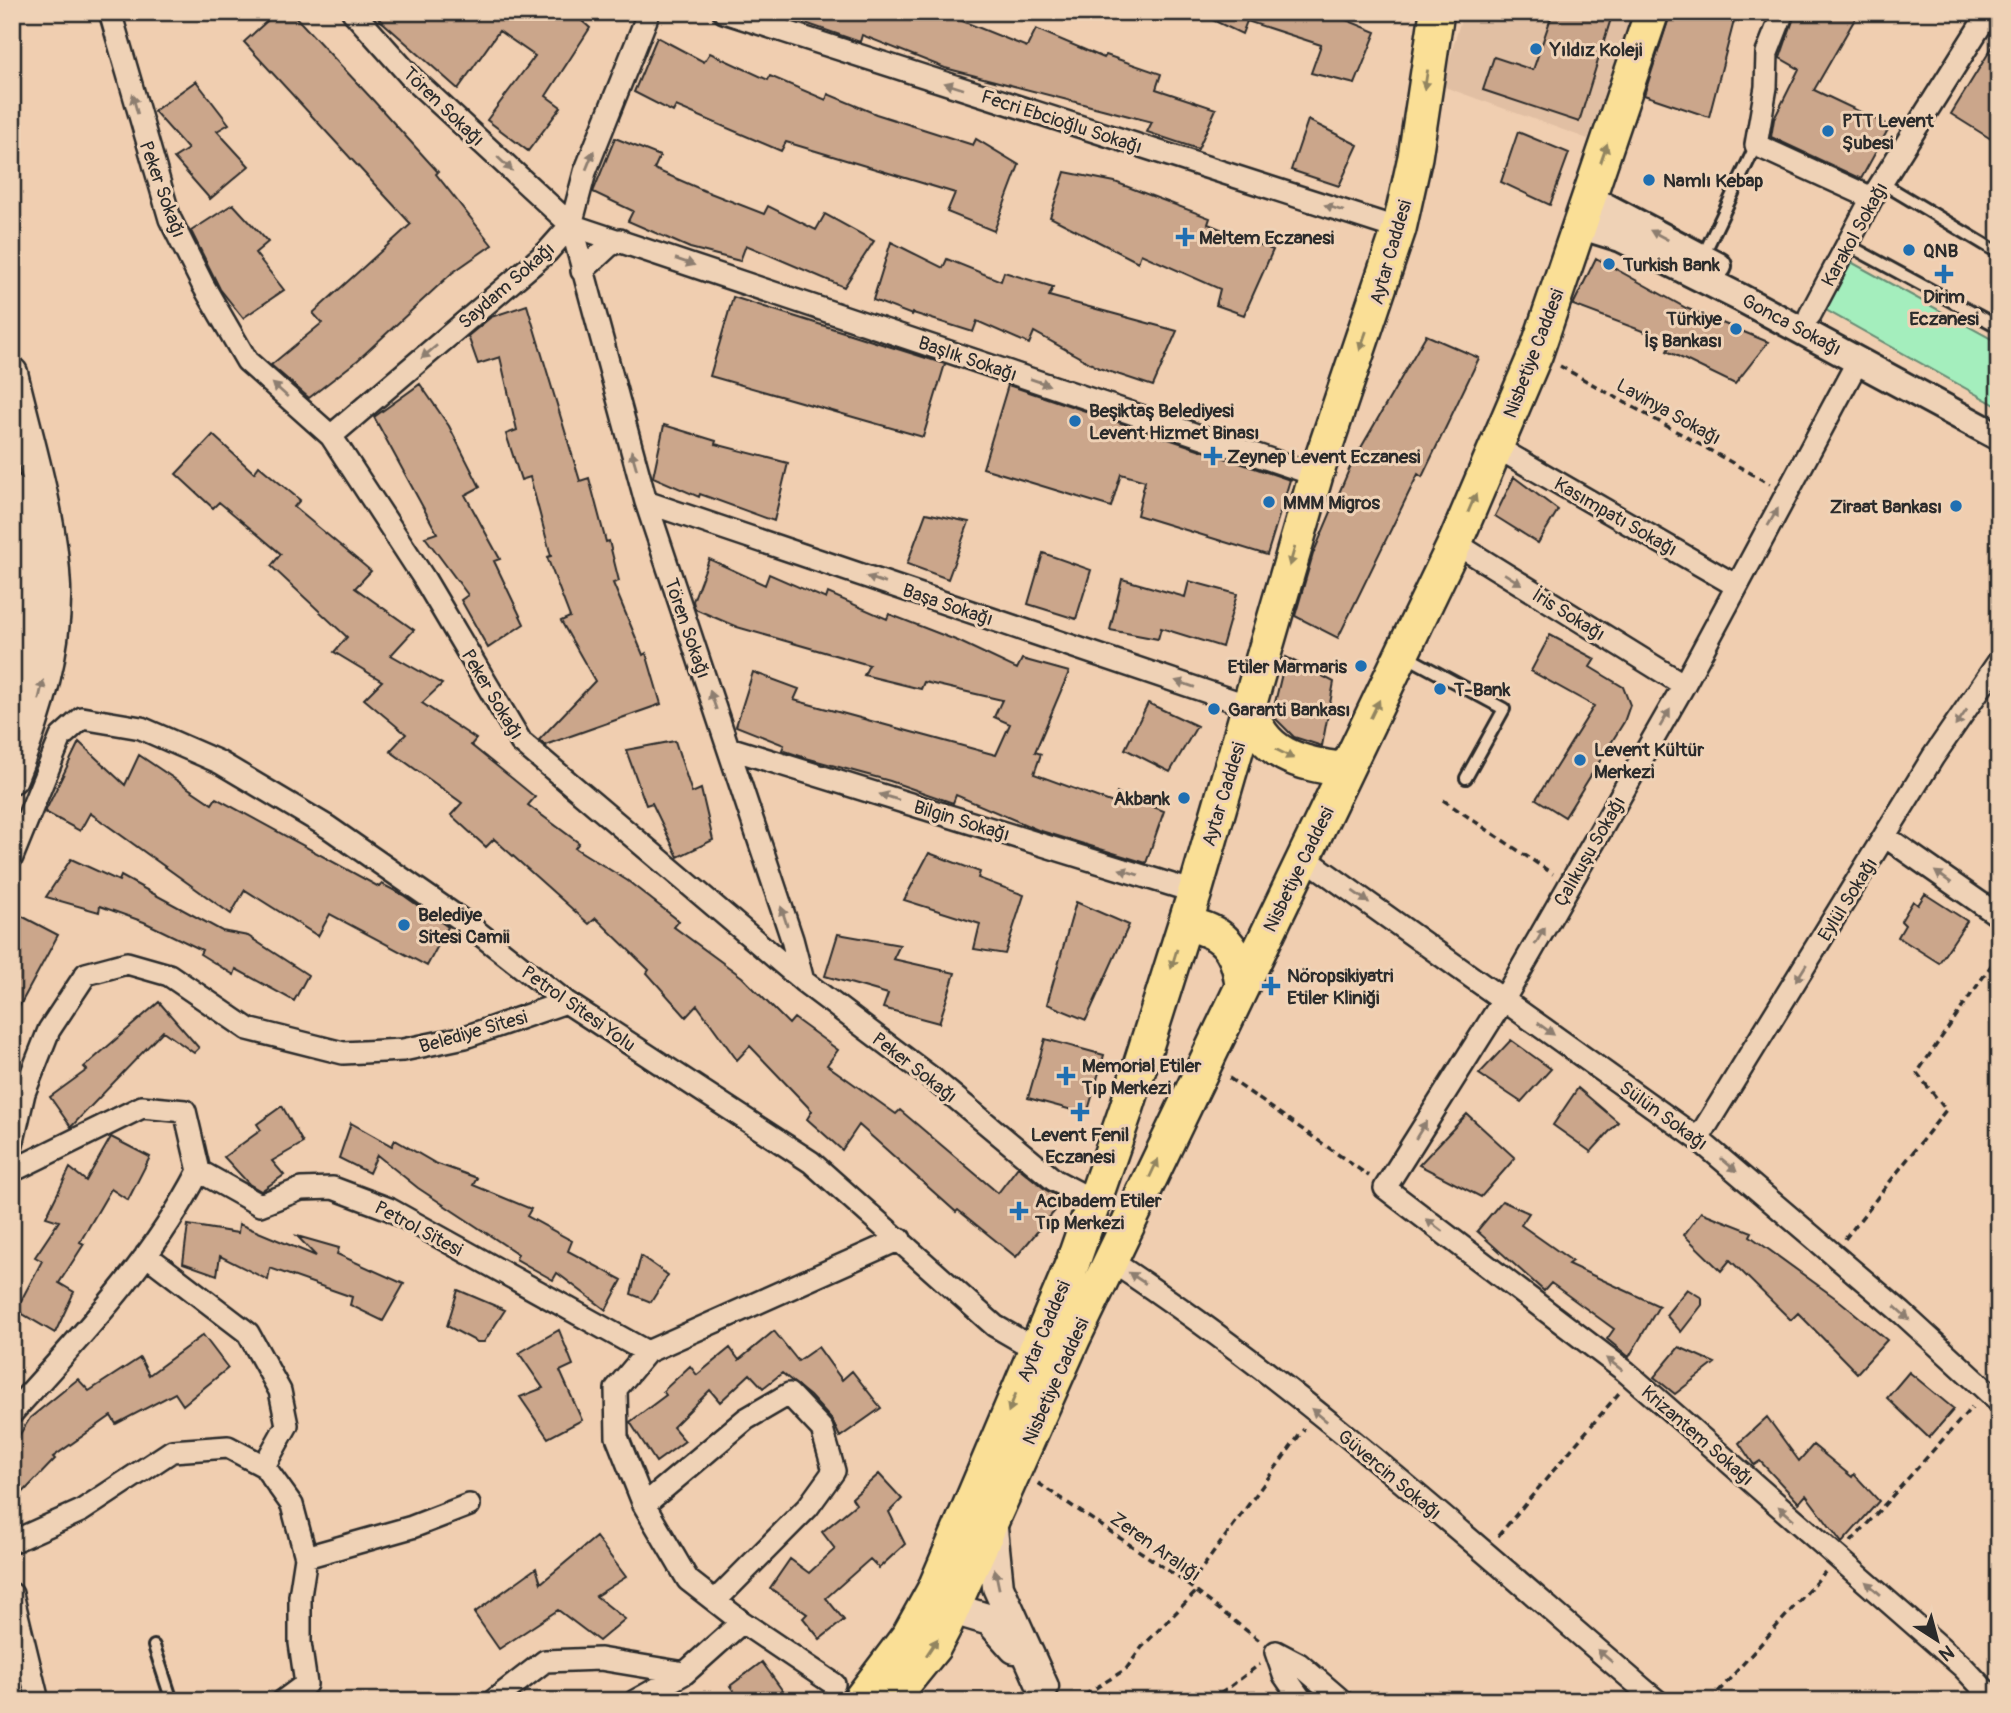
<svg xmlns="http://www.w3.org/2000/svg" width="2011" height="1713" font-family="Pangolin,sans-serif">
<rect width="100%" height="100%" fill="#f0ceb0"/>
<filter id="ink" filterUnits="userSpaceOnUse"><feTurbulence type="fractalNoise" baseFrequency=".0143" numOctaves="2"/><feDisplacementMap in="SourceGraphic" scale="14" xChannelSelector="R" yChannelSelector="G"/><feConvolveMatrix kernelMatrix="1 2 1 2 8 2 1 2 1" color-interpolation-filters="sRGB"/></filter>
<g filter="url(#ink)">
<path fill="#e1bfa3" d="M1463,12H1633L1588,139L1442,86Z"/>
<path fill="#a4eebd" stroke="#688c74" stroke-width="2" d="M1851,262L1999,343V407L1826,310Z"/>
<path fill="#cba68b" stroke="#2b2b2b" stroke-width="2" d="M277,12H291L372,99L438,172L436,174L492,245L452,273L358,360L309,398L271,365L322,323L313,313L411,224L244,42Z
M371,12H572L590,28L546,96L561,107L528,151L487,120L535,56L499,31L458,89Z
M783,12H940L1027,47L1036,29L1104,58L1106,55L1161,74L1156,89L1216,109L1198,149L1147,132L1152,122L945,68L862,35L860,42L782,15Z
M1196,12H1327L1376,32L1355,84L1311,73L1321,45L1247,21L1242,34Z
M1553,12H1613L1579,122L1483,90L1494,57L1533,70Z
M1671,12H1701L1734,21L1709,117L1644,95Z
M1796,12H1859L1814,90L1890,126L1861,179L1771,137L1774,119L1799,69L1780,58Z
M1999,36V144L1951,114Z
M657,37L704,62L710,53L768,80L770,76L826,100L828,94L876,114L973,145L976,139L1019,165L994,231L947,212L955,193L786,142L781,151L676,106L673,112L634,92Z
M196,81L229,124L217,131L249,166L210,199L174,158L188,149L154,111Z
M1308,120L1358,145L1339,186L1291,170Z
M1518,132L1569,153L1550,205L1501,182Z
M615,138L660,156L654,169L705,191L764,214L768,206L816,230L825,214L874,241L844,287L746,245L740,261L690,248L628,221L633,211L593,192Z
M1065,172L1115,182L1210,218L1208,224L1273,250L1244,315L1216,305L1220,289L1141,254L1138,262L1050,217Z
M233,204L268,242L255,253L284,290L243,318L220,289L191,231Z
M891,242L943,268L947,259L1001,281L1004,272L1053,287L1049,296L1177,331L1153,386L1099,368L1034,332L1029,344L977,321L973,332L913,313L912,315L873,300Z
M1596,258L1686,308L1768,342L1735,384L1667,351L1672,342L1573,305Z
M733,297L945,364L923,437L710,376Z
M527,305L580,481L589,478L606,542L609,541L619,581L613,583L643,655L646,653L661,704L545,745L539,740L595,681L561,621L570,617L547,557L551,556L530,477L521,480L506,434L517,430L500,357L478,364L468,336L491,317Z
M1426,335L1479,358L1422,477L1418,474L1338,638L1295,616L1313,554L1351,465Z
M420,384L449,426L480,487L465,495L500,559L494,561L524,624L488,648L461,600L468,595L425,537L437,533L374,417Z
M1008,385L1290,480L1267,555L1137,515L1145,481L1121,474L1111,507L983,468Z
M664,425L716,441L715,444L788,463L774,521L700,494L699,497L653,477Z
M213,435L254,473L259,466L300,500L294,507L371,571L355,588L414,630L391,655L442,684L422,703L476,739L471,745L535,797L528,805L579,843L575,848L628,881L679,921L674,927L742,977L789,1024L794,1018L838,1050L827,1065L896,1114L900,1110L998,1193L1018,1167L1046,1190L1064,1200L1016,1257L958,1210L956,1212L859,1125L842,1150L807,1119L812,1111L750,1046L737,1060L697,1005L686,1017L647,973L649,970L596,918L589,924L494,839L486,847L451,815L462,803L390,751L406,734L364,699L382,681L334,652L347,637L271,566L281,554L219,502L213,508L176,474Z
M1514,477L1558,510L1538,543L1495,516Z
M926,513L969,522L948,579L907,564Z
M1043,553L1091,570L1076,619L1028,604Z
M709,559L765,585L769,574L826,599L828,593L887,619L889,614L958,641L1017,669L1022,659L1069,672L1035,752L1041,754L1034,774L1113,803L1117,793L1164,811L1146,863L1038,830L956,795L953,803L890,781L806,758L782,750L784,745L736,726L753,672L799,689L794,700L996,755L1010,724L994,717L1002,700L924,682L921,689L864,675L869,665L737,627L695,609L693,601Z
M1122,579L1185,597L1189,581L1237,594L1222,647L1161,628L1158,639L1110,630Z
M1550,635L1595,659L1590,667L1623,687L1630,705L1624,722L1565,817L1536,799L1594,706L1531,671Z
M1286,657L1334,682L1322,746L1294,737L1272,715Z
M1148,703L1197,726L1170,772L1125,749Z
M675,741L692,793L701,789L713,840L678,857L652,803L646,805L626,750Z
M79,742L125,785L139,755L212,804L216,798L379,887L382,884L403,895L448,927L427,966L330,914L318,936L245,890L231,914L90,813L80,831L45,812Z
M929,853L980,872L978,878L1024,895L1005,954L974,949L980,924L904,900Z
M71,859L119,881L121,876L222,931L248,936L308,975L294,1001L236,969L234,975L200,954L202,950L144,922L100,906L99,912L46,897Z
M1925,894L1967,921L1939,963L1898,937L1905,925L1901,921L1913,901L1918,905Z
M1076,902L1129,925L1086,1020L1047,1004Z
M12,911L58,935L12,1020Z
M838,934L900,945L893,959L955,973L939,1023L883,1008L888,994L825,976Z
M159,1002L199,1048L194,1053L163,1031L71,1127L50,1097L87,1070L84,1067Z
M1045,1039L1104,1055L1087,1114L1028,1098Z
M1511,1040L1551,1069L1521,1102L1479,1074Z
M1578,1088L1618,1122L1591,1152L1553,1125Z
M282,1106L303,1143L272,1161L284,1175L261,1191L249,1184L224,1157L261,1130L257,1124Z
M1467,1114L1515,1158L1481,1197L1419,1165Z
M351,1123L392,1146L395,1140L435,1163L477,1178L473,1185L531,1209L527,1216L572,1241L568,1251L622,1280L606,1310L557,1273L553,1280L516,1259L518,1254L418,1188L377,1155L369,1173L339,1158Z
M111,1137L150,1157L128,1200L111,1189L80,1242L84,1244L59,1283L74,1292L55,1333L16,1310L42,1261L35,1257L59,1221L46,1217L70,1168L86,1181Z
M1502,1201L1529,1213L1521,1225L1572,1261L1568,1264L1659,1306L1629,1357L1607,1339L1614,1329L1551,1283L1544,1291L1477,1231Z
M1701,1212L1752,1232L1750,1236L1841,1302L1887,1340L1857,1373L1798,1313L1791,1320L1730,1260L1721,1271L1684,1235Z
M239,1224L316,1256L297,1236L339,1248L337,1254L404,1284L383,1321L350,1305L352,1297L270,1268L268,1280L220,1256L217,1275L183,1263L188,1225L238,1233Z
M641,1256L668,1275L651,1302L631,1294Z
M1687,1289L1702,1298V1305L1681,1332L1666,1315Z
M458,1290L505,1310L484,1342H477L447,1326Z
M559,1330L573,1365L560,1371L582,1420L548,1438L520,1397L543,1388L519,1353Z
M774,1331L798,1361L818,1347L842,1380L852,1371L881,1408L840,1437L832,1420L810,1396L782,1373L763,1388L750,1374L720,1402L710,1390L673,1427L685,1441L656,1462L630,1422L666,1395L663,1391L690,1366L697,1375L730,1348L739,1360Z
M203,1335L228,1368L183,1405L175,1393L116,1424L111,1416L53,1457L55,1459L12,1504V1447L30,1418L78,1379L89,1391L140,1358L149,1375Z
M1679,1347L1715,1363L1675,1394L1654,1377Z
M1909,1372L1954,1409L1929,1438L1887,1398Z
M1767,1417L1799,1461L1813,1445L1852,1477L1854,1474L1879,1501L1842,1543L1806,1495L1799,1503L1760,1461L1754,1465L1739,1443Z
M879,1474L902,1499L889,1512L905,1544L879,1568L870,1559L826,1598L844,1620L820,1639L803,1618L807,1614L770,1588L790,1559L809,1573L835,1549L822,1532L856,1504L852,1498Z
M596,1537L626,1577L596,1596L625,1619L599,1641L558,1610L499,1649L474,1613L536,1568L541,1583Z
M762,1662L790,1701H741L730,1686Z"/>
<g fill="none" stroke-linecap="round" stroke-linejoin="round">
<g stroke="#2b2b2b" stroke-width="16">
<path id="service" d="M1882,183L1999,253
M1846,244L1999,327
M1702,258L1756,145
M1404,655L1504,709L1466,778
M154,1646L172,1701"/>
</g>
<g stroke="#2b2b2b" stroke-width="26">
<path id="minor" d="M110,12L170,219L203,285L247,361L331,436L425,580L521,742L803,981L933,1079L1054,1180L1096,1202
M353,12L411,77L571,225L1316,475
M724,12L1399,229
M1783,12L1767,53L1766,87L1756,145L1872,198
M571,225L646,502L792,939L803,981
M582,271L609,246L620,240
M1810,315L1872,198L1989,12
M1859,359L1684,685L1504,999L1385,1188L1625,1371L1963,1667L1995,1701
M331,436L547,252L571,225L585,172L649,12
M1496,447L1735,585
M646,502L1249,706
M1455,543L1684,685
M729,748L1195,892
M1886,837L1999,916
M12,857L61,737L82,718L141,728L219,762L328,827L466,923L566,1002L811,1162L995,1326L1035,1349
M1305,858L1698,1139L1902,1313L1999,1402
M1698,1139L1933,757L1999,661
M12,1145L24,1093L49,1030L86,974L127,963L169,975L248,1029L343,1053L403,1050L465,1037L566,1002
M12,1171L142,1107L185,1111L199,1171L260,1205L301,1189L333,1188L389,1209L647,1352
M146,1255L248,1333L280,1391L287,1425L264,1466
M1111,1261C1306,1389 1480,1550 1657,1701
M12,1413C80,1337 152,1262 199,1171
M644,1505L746,1419L789,1394L822,1429L834,1471L808,1507L715,1601
M12,1542L81,1511L172,1451L228,1447L264,1466L292,1505L306,1557L300,1596V1643L306,1684L283,1701
M306,1557L412,1527L469,1505
M12,1594L38,1701
M1276,1652L1299,1664L1342,1701
M1276,1652L1284,1675L1302,1701
M834,1684L742,1622L688,1580L644,1505L617,1437L616,1389L647,1352L900,1239
M493,1701L545,1661L600,1659L685,1673
M635,1701L685,1673L742,1622"/>
</g>
<g stroke="#2b2b2b" stroke-width="32">
<path id="tertiary" d="M1589,198L1718,266
M1579,225L1621,238L1741,298L1999,437"/>
</g>
<g stroke="#2b2b2b" stroke-width="35">
<path id="secondary" d="M12,373C28,442 52,515 55,587C57,652 36,718 12,778
M12,490C31,570 37,623 12,703
M991,1519L998,1587L1043,1687
M953,1609L990,1620L1015,1648"/>
</g>
<g stroke="#2b2b2b" stroke-width="38">
<path id="primary" d="M1249,706C1262,756 1299,763 1345,770
M1185,924C1223,930 1238,948 1242,986
M859,1701L909,1635L934,1590L1073,1262L1126,1110L1195,892L1316,475L1399,229L1415,157L1437,12
M890,1701L934,1647L944,1628L1074,1337L1455,543L1536,353L1652,12"/>
</g>
<path stroke="#2b2b2b" stroke-width="3.5" stroke-dasharray="7 5" stroke-linecap="butt" d="M1560,366L1770,484
M1443,800L1553,874
M1229,1078L1369,1176
M1845,1239L1946,1110L1917,1073L1999,954
M1038,1483L1175,1575L1260,1641
M1498,1536L1619,1393
M1851,1542L1972,1407
M1189,1586L1304,1429
M1075,1701L1126,1669L1142,1647L1196,1592
M1211,1701L1260,1664
M1710,1701L1825,1572"/>
<use href="#service" stroke="#efd2b6" stroke-width="10"/>
<use href="#minor" stroke="#efd2b6" stroke-width="21"/>
<use href="#tertiary" stroke="#efd2b6" stroke-width="26"/>
<use href="#secondary" stroke="#efd2b6" stroke-width="30"/>
<use href="#primary" stroke="#fadf96" stroke-width="33"/>
</g>
<defs><path id="oneway-solid" d="M-6-.8H1V-3.2L6.5 0L1 3.2V.8H-6Z" transform="scale(1.75)"/></defs>
<g fill="#928560">
<use href="#oneway-solid" transform="translate(1426 80) rotate(99)"/>
<use href="#oneway-solid" transform="translate(1604 153) rotate(-71)"/>
<use href="#oneway-solid" transform="translate(1363 341) rotate(109)"/>
<use href="#oneway-solid" transform="translate(1472 503) rotate(-67)"/>
<use href="#oneway-solid" transform="translate(1292 557) rotate(106)"/>
<use href="#oneway-solid" transform="translate(1375 709) rotate(-64)"/>
<use href="#oneway-solid" transform="translate(1285 754) rotate(27)"/>
<use href="#oneway-solid" transform="translate(1174 959) rotate(107)"/>
<use href="#oneway-solid" transform="translate(1154 1168) rotate(-65)"/>
<use href="#oneway-solid" transform="translate(1012 1403) rotate(112)"/>
<use href="#oneway-solid" transform="translate(932 1647) rotate(-56)"/>
</g>
<g fill="#8d7e70">
<use href="#oneway-solid" transform="translate(954 86) rotate(-162)"/>
<use href="#oneway-solid" transform="translate(135 104) rotate(-105)"/>
<use href="#oneway-solid" transform="translate(590 160) rotate(-68)"/>
<use href="#oneway-solid" transform="translate(505 164) rotate(43)"/>
<use href="#oneway-solid" transform="translate(1334 208) rotate(-162)"/>
<use href="#oneway-solid" transform="translate(1659 235) rotate(-152)"/>
<use href="#oneway-solid" transform="translate(685 262) rotate(19)"/>
<use href="#oneway-solid" transform="translate(429 352) rotate(140)"/>
<use href="#oneway-solid" transform="translate(1040 382) rotate(19)"/>
<use href="#oneway-solid" transform="translate(280 390) rotate(-138)"/>
<use href="#oneway-solid" transform="translate(634 460) rotate(-106)"/>
<use href="#oneway-solid" transform="translate(1773 517) rotate(-60)"/>
<use href="#oneway-solid" transform="translate(1513 579) rotate(32)"/>
<use href="#oneway-solid" transform="translate(876 580) rotate(-161)"/>
<use href="#oneway-solid" transform="translate(1185 684) rotate(-161)"/>
<use href="#oneway-solid" transform="translate(41 690) rotate(-77)"/>
<use href="#oneway-solid" transform="translate(713 700) rotate(-109)"/>
<use href="#oneway-solid" transform="translate(1665 718) rotate(-60)"/>
<use href="#oneway-solid" transform="translate(1961 718) rotate(125)"/>
<use href="#oneway-solid" transform="translate(889 797) rotate(-163)"/>
<use href="#oneway-solid" transform="translate(1129 872) rotate(-163)"/>
<use href="#oneway-solid" transform="translate(1943 877) rotate(-145)"/>
<use href="#oneway-solid" transform="translate(1361 897) rotate(35)"/>
<use href="#oneway-solid" transform="translate(784 916) rotate(-108)"/>
<use href="#oneway-solid" transform="translate(1540 936) rotate(-60)"/>
<use href="#oneway-solid" transform="translate(1801 973) rotate(122)"/>
<use href="#oneway-solid" transform="translate(1546 1029) rotate(36)"/>
<use href="#oneway-solid" transform="translate(1421 1130) rotate(-58)"/>
<use href="#oneway-solid" transform="translate(1729 1165) rotate(40)"/>
<use href="#oneway-solid" transform="translate(1434 1225) rotate(-143)"/>
<use href="#oneway-solid" transform="translate(1137 1278) rotate(-147)"/>
<use href="#oneway-solid" transform="translate(1902 1313) rotate(42)"/>
<use href="#oneway-solid" transform="translate(1614 1364) rotate(-143)"/>
<use href="#oneway-solid" transform="translate(1319 1415) rotate(-141)"/>
<use href="#oneway-solid" transform="translate(1786 1513) rotate(-139)"/>
<use href="#oneway-solid" transform="translate(997 1579) rotate(-102)"/>
<use href="#oneway-solid" transform="translate(1873 1588) rotate(-139)"/>
<use href="#oneway-solid" transform="translate(1605 1656) rotate(-140)"/>
</g>
</g>
<g fill="#1f6fb2" stroke="#efd2b6" stroke-width="2.5">
<circle cx="1536" cy="49" r="7"/>
<circle cx="1828" cy="131" r="7"/>
<circle cx="1649" cy="180" r="7"/>
<path d="M1181.5 226.5h7v7h7v7h-7v7h-7v-7h-7v-7h7z"/>
<circle cx="1909" cy="250" r="7"/>
<circle cx="1609" cy="264" r="7"/>
<path d="M1940.5 263.5h7v7h7v7h-7v7h-7v-7h-7v-7h7z"/>
<circle cx="1736" cy="329" r="7"/>
<circle cx="1075" cy="421" r="7"/>
<path d="M1209.5 445.5h7v7h7v7h-7v7h-7v-7h-7v-7h7z"/>
<circle cx="1269" cy="502" r="7"/>
<circle cx="1956" cy="506" r="7"/>
<circle cx="1361" cy="666" r="7"/>
<circle cx="1440" cy="689" r="7"/>
<circle cx="1214" cy="709" r="7"/>
<circle cx="1580" cy="760" r="7"/>
<circle cx="1184" cy="798" r="7"/>
<circle cx="404" cy="925" r="7"/>
<path d="M1267.5 975.5h7v7h7v7h-7v7h-7v-7h-7v-7h7z"/>
<path d="M1062.5 1065.5h7v7h7v7h-7v7h-7v-7h-7v-7h7z"/>
<path d="M1076.5 1101.5h7v7h7v7h-7v7h-7v-7h-7v-7h7z"/>
<path d="M1015.5 1200.5h7v7h7v7h-7v7h-7v-7h-7v-7h7z"/>
</g>
<g text-anchor="middle" stroke-width="6" stroke-linejoin="round" paint-order="stroke">
<g font-size="19" font-weight="bold" fill="#2b2b2b" stroke="#efd2b6" text-anchor="start">
<text x="1550" y="56">Yıldız Koleji</text>
<text x="1842" y="127">PTT Levent<tspan x="1842" dy="22">Şubesi</tspan></text>
<text x="1663" y="187">Namlı Kebap</text>
<text x="1199" y="244">Meltem Eczanesi</text>
<text x="1923" y="257">QNB</text>
<text x="1623" y="271">Turkish Bank</text>
<text x="1944" y="303" text-anchor="middle">Dirim<tspan x="1944" dy="22">Eczanesi</tspan></text>
<text x="1722" y="325" text-anchor="end">Türkiye<tspan x="1722" dy="22">İş Bankası</tspan></text>
<text x="1089" y="417">Beşiktaş Belediyesi<tspan x="1089" dy="22">Levent Hizmet Binası</tspan></text>
<text x="1227" y="463">Zeynep Levent Eczanesi</text>
<text x="1283" y="509">MMM Migros</text>
<text x="1942" y="513" text-anchor="end">Ziraat Bankası</text>
<text x="1347" y="673" text-anchor="end">Etiler Marmaris</text>
<text x="1454" y="696">T-Bank</text>
<text x="1228" y="716">Garanti Bankası</text>
<text x="1594" y="756">Levent Kültür<tspan x="1594" dy="22">Merkezi</tspan></text>
<text x="1170" y="805" text-anchor="end">Akbank</text>
<text x="418" y="921">Belediye<tspan x="418" dy="22">Sitesi Camii</tspan></text>
<text x="1287" y="982">Nöropsikiyatri<tspan x="1287" dy="22">Etiler Kliniği</tspan></text>
<text x="1082" y="1072">Memorial Etiler<tspan x="1082" dy="22">Tıp Merkezi</tspan></text>
<text x="1080" y="1141" text-anchor="middle">Levent Fenil<tspan x="1080" dy="22">Eczanesi</tspan></text>
<text x="1035" y="1207">Acıbadem Etiler<tspan x="1035" dy="22">Tıp Merkezi</tspan></text>
</g>
<g font-size="19" fill="#2b2b2b" stroke="#efd2b6">
<text transform="translate(444 106) rotate(44)" y="7">Tören Sokağı</text>
<text transform="translate(1062 121) rotate(18)" y="7">Fecri Ebcioğlu Sokağı</text>
<text transform="translate(163 189) rotate(70)" y="7">Peker Sokağı</text>
<text transform="translate(1854 234) rotate(-61)" y="7">Karakol Sokağı</text>
<text transform="translate(1390 252) rotate(-74)" y="7">Aytar Caddesi</text>
<text transform="translate(506 285) rotate(-41)" y="7">Saydam Sokağı</text>
<text transform="translate(1792 324) rotate(28)" y="7">Gonca Sokağı</text>
<text transform="translate(1533 353) rotate(-69)" y="7">Nisbetiye Caddesi</text>
<text transform="translate(968 358) rotate(19)" y="7">Başlık Sokağı</text>
<text transform="translate(1669 411) rotate(29)" y="7">Lavinya Sokağı</text>
<text transform="translate(1616 516) rotate(30)" y="7">Kasımpatı Sokağı</text>
<text transform="translate(948 604) rotate(19)" y="7">Başa Sokağı</text>
<text transform="translate(1569 614) rotate(32)" y="7">İris Sokağı</text>
<text transform="translate(688 628) rotate(71)" y="7">Tören Sokağı</text>
<text transform="translate(493 694) rotate(59)" y="7">Peker Sokağı</text>
<text transform="translate(1223 794) rotate(-73)" y="7">Aytar Caddesi</text>
<text transform="translate(962 820) rotate(17)" y="7">Bilgin Sokağı</text>
<text transform="translate(1589 851) rotate(-60)" y="7">Çalıkuşu Sokağı</text>
<text transform="translate(1298 869) rotate(-64)" y="7">Nisbetiye Caddesi</text>
<text transform="translate(1847 899) rotate(-58)" y="7">Eylül Sokağı</text>
<text transform="translate(579 1008) rotate(35)" y="7">Petrol Sitesi Yolu</text>
<text transform="translate(473 1031) rotate(-16)" y="7">Belediye Sitesi</text>
<text transform="translate(915 1067) rotate(38)" y="7">Peker Sokağı</text>
<text transform="translate(1664 1115) rotate(36)" y="7">Sülün Sokağı</text>
<text transform="translate(419 1228) rotate(28)" y="7">Petrol Sitesi</text>
<text transform="translate(1043 1331) rotate(-67)" y="7">Aytar Caddesi</text>
<text transform="translate(1055 1381) rotate(-66)" y="7">Nisbetiye Caddesi</text>
<text transform="translate(1698 1435) rotate(41)" y="7">Krizantem Sokağı</text>
<text transform="translate(1390 1474) rotate(40)" y="7">Güvercin Sokağı</text>
<text transform="translate(1156 1546) rotate(35)" y="7">Zeren Aralığı</text>
</g>
</g>
<rect width="2011" height="1713" fill="none" stroke="#efd2b6" stroke-width="42"/>
<rect x="21" y="21" width="1969" height="1671" fill="none" stroke="#2b2b2b" stroke-width="2.5" filter="url(#ink)"/>
<g transform="translate(1937 1640) rotate(144)" stroke="#efd2b6" stroke-width="5" paint-order="stroke">
<path d="M0-5L12 26L0 18L-12 26Z" fill="#2b2b2b"/>
<text y="-10" font-size="19" font-weight="bold" text-anchor="middle" fill="#2b2b2b">N</text>
</g>
</svg>
